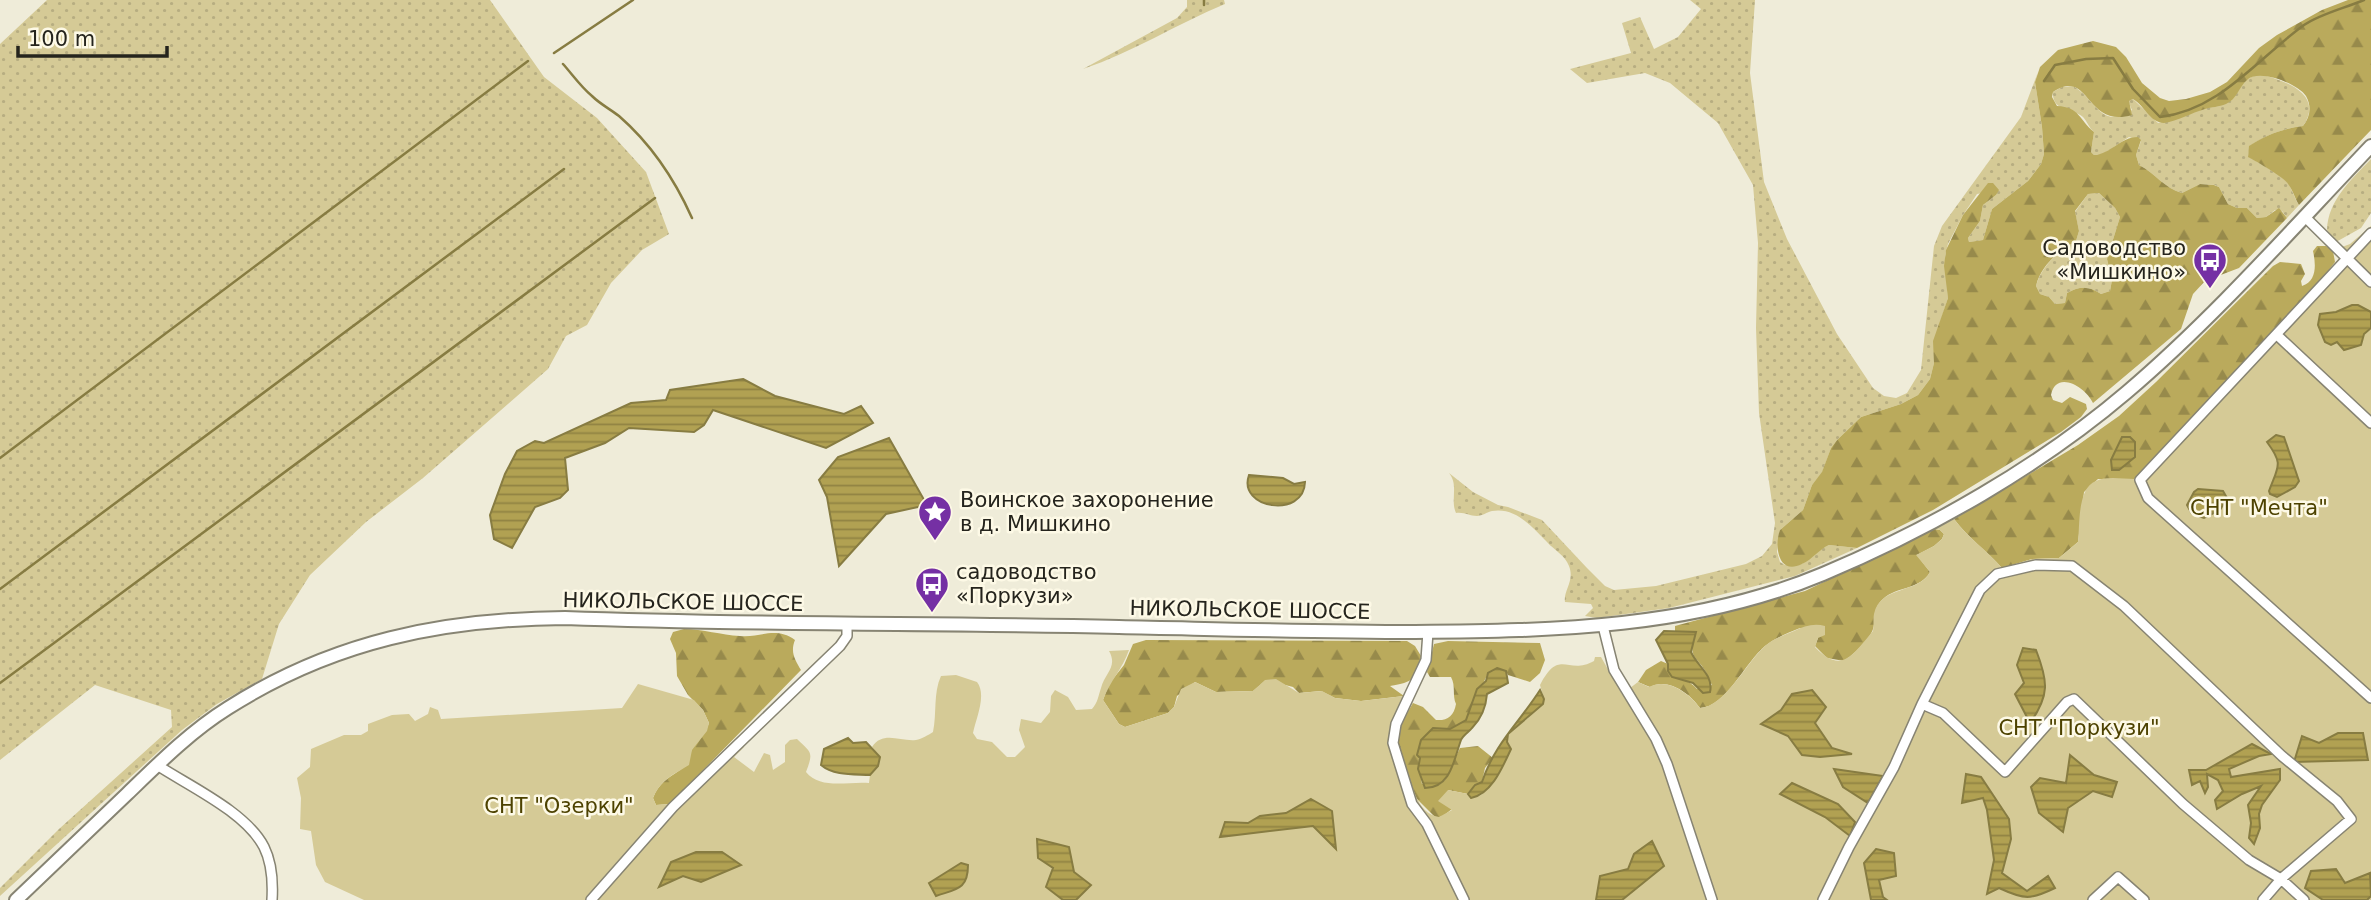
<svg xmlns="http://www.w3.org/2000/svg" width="2371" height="900" font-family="'DejaVu Sans',sans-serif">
<defs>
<pattern id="grass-dots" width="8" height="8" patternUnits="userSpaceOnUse" patternTransform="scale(1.75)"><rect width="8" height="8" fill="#d5ca96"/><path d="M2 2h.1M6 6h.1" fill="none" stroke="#b7ad81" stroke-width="1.8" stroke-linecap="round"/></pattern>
<pattern id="forest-firs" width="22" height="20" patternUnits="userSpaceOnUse" patternTransform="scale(1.75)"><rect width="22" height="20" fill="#baaa5c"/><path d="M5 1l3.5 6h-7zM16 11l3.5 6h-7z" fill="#978a4b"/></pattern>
<pattern id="water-rules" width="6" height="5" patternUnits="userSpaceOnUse" patternTransform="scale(1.75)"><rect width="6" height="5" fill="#b1a152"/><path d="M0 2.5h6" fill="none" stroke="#908343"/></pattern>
</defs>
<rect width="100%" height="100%" fill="#efecd9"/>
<path fill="url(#grass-dots)" d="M47,0H490L544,77L597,118L646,172L669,234L642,250L611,283L587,325L566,336L548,369L423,478L366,522L310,575L279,624L262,679L217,704L182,730L0,896V888L59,829L172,727L171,710L95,685L0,760V44Z
M1187,0H1224L1225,4C1177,24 1133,52 1083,69L1177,18L1187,7Z
M1690,0H1755L1750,73L1764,182L1787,239L1837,334L1873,388L1884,396L1896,398L1907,393L1921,370L1934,246L1942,226L2021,117L2038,72L2035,82L2042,127L2044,154L2041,164L2028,181L1992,209L1983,240L1969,242L1968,238L1980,221L1983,205L1996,195L1998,190L1977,194L1963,215L1948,244L1945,255L1948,298L1934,341V363L1930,379L1918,395L1901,404L1861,417L1837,440L1831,448L1822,473L1812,485L1803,510L1780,530L1777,552L1780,562L1785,565L1802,564L1819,550L1829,545L1857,548L1795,576L1669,608L1597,618L1585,616L1593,608L1591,604L1565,602C1563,591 1575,581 1569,566C1565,555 1554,550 1547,542C1532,527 1516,507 1492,511C1487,512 1482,516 1477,516C1469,516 1465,512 1456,513C1450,500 1459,485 1449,473L1473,492L1498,505L1508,507L1542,520L1587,568L1605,586L1614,590L1656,586L1746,564L1762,556L1772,544L1775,523L1759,413L1756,328L1758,243L1753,185L1718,123L1670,83L1645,73L1587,83L1570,69L1631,53L1622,23L1640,17L1654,49L1678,37L1701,9Z
M2259,74C2284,80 2325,94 2303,126C2285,128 2265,135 2250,146L2248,156C2258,163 2280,174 2286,181C2292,187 2294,198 2299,205L2287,218L2282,211L2275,210L2266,217L2257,218L2247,208H2237L2228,204L2219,187L2215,185L2200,184L2182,193C2164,188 2155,173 2139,165L2136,155L2141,141L2129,137L2103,154L2094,155L2091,152L2094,132C2089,128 2087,121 2083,117C2071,107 2052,112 2053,92L2062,87L2073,86C2096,99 2101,131 2132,110L2128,101L2133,99L2158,123C2203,117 2221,88 2259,74Z
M2371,159V213L2361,228L2336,242L2327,230C2328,200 2351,180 2371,159Z
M2099,193L2115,208L2120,217L2107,259L2112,280L2110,291L2101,294C2089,286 2080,286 2067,293L2065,303L2055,304L2049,297L2040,294L2036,286C2042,265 2058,252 2076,241L2079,231L2075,212L2088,194Z"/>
<path fill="url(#forest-firs)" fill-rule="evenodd" d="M2348,0H2371V130L2299,205C2295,199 2293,190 2288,184C2284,177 2257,162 2248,157L2249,146C2265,135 2285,128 2303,126C2310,117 2312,107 2306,96C2298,84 2259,68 2247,80C2239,87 2237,99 2226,104C2219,107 2211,107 2205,109C2191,113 2178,121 2164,123C2149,122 2145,106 2133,99L2129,101L2132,115C2085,129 2090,67 2053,92L2052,97L2057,106C2080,107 2079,120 2094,132L2091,152L2094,155C2111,154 2120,137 2138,137L2141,140L2136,155L2139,165C2155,173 2164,188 2182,193L2200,184L2214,185L2219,187L2228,204L2237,208H2247L2257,218L2266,217L2279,208L2287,218L2239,268L2205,281L2193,294L2181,329L2093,403C2086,387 2056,369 2051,395L2053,400L2062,403L2070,397L2086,404L2087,409L2081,417L2061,432L1933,510L1857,548L1829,545C1818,550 1813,559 1802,564C1778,576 1774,546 1780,530L1803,510L1812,485L1822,472L1831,448L1837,440L1861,417L1901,404L1918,395L1930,379L1934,363L1933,341L1948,298L1944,266L1946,250L1963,215L1988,183H1993L1999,190L1996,195L1983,205L1980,221L1968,238L1969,242L1983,240L1992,209L2028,181L2041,164L2044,154L2042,127L2035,82L2040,67L2058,50L2093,41L2116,47L2126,57L2142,83L2160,98L2169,101L2186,99L2210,92L2227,82L2259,48L2277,35L2322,10ZM2099,193L2115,208L2120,217L2107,259L2112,280L2110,291L2101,294C2089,286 2080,286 2067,293L2065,303L2055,304L2049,297L2040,294L2036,286C2041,265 2058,252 2076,241L2079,231L2075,211L2088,194Z
M2317,246H2326L2333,251L2335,262L2318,284L2134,479H2098L2084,492L2078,542L2059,558L2032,559L2002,568C1987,551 1968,538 1954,519L2078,445L2119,416L2156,382L2273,266L2280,262L2301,264L2305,274L2301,281L2302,286C2317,281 2316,265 2313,251Z
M1935,529L1940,530L1944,534L1942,539L1934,546L1917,555L1930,572C1920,590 1897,586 1883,599C1872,609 1877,617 1873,629C1870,639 1853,655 1844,661L1827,658L1815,646L1818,638L1800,628C1788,633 1775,638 1765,646C1746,661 1726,707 1700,708C1690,693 1667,677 1650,687L1638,682L1646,670L1661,661L1668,664V671C1677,678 1690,680 1697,689L1712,685C1709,680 1708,674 1704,669C1696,657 1688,655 1695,639L1682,632L1675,633V626L1805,591Z
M684,629C703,629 721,635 740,636C761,638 775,626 795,640C790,652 795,660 801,670L670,804L656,805L653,798C659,783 667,779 680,770C689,764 689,755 693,747C698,738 706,733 709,723L703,710L688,695L677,676L676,653L670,639L673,632Z
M1146,640L1407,641L1415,646L1421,656C1415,680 1414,682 1390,686L1404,696L1361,701L1335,698L1321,691L1299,693L1293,687L1266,680L1253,691L1216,692L1195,682L1177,696L1174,707L1168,713L1125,727L1119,724L1103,700L1109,684L1124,665L1133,644Z
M1448,641L1540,643L1545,660L1540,673L1530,682L1508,675L1506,671L1488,673L1466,720L1454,728L1424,737C1416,751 1419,769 1422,784L1439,785L1445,780L1460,748L1478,746L1493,758L1485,768L1482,782L1475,785L1468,794L1448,790L1452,809L1443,816L1436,818L1416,798L1396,739L1403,720L1413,703L1423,707L1436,720C1447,721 1454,716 1456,704C1452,695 1456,686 1451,677H1430L1427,672L1434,644Z"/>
<path fill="#d5ca96" d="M2371,226V900H364L325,882L316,865L311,831L300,829L301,798L297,778L310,767L311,749L344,735H361L368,731V724L392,715L409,714L415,721L428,714L430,707L438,710L441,719L622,708L638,684L694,700L703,710L709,723L707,731L692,750L689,765C673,775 661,779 653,798L656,805L670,804L735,739L744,747L734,757L754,772L764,753L770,755L773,770L785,762V745L790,740L797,739C811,753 814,751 806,772C820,790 849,781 869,783L870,775L878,766L880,757L872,747C883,730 901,742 916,740C922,739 928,735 933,732C937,714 933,693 941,676L956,675L977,682C987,695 976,718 973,733L977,739L992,742L1007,757H1015L1025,747L1019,730L1021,719L1041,723L1050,712L1051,696L1055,690L1068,697L1076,710L1092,709C1098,702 1098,697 1101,688C1105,673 1118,667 1109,651L1129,650C1123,668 1110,681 1103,700L1119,724L1125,727L1168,713L1174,707L1181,689L1195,682L1216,692L1253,691L1265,680L1276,679L1299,693L1322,691L1335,698L1361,701L1404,696L1413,703C1407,712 1397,726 1396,738C1396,747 1402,756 1405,764C1412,782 1416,814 1439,817L1452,810L1438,801L1448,790L1468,794L1471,798L1481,795L1500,773L1508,734L1522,720L1527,719L1544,699L1540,685C1560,647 1567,676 1594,661L1595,657H1601L1622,694L1638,682L1649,687C1667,677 1689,693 1700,708C1724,707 1747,662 1765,646C1773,639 1784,635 1794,631C1804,626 1814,623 1825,626V635L1818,638L1815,647C1842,676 1854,653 1873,631C1874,625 1873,619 1874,614C1880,585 1919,594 1930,572L1916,555L1934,546L1942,539L1944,534L1940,530L1935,529L1954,519C1968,538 1987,550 2002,568L2032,559L2059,558L2078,542C2080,525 2077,488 2096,481C2106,476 2123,479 2134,479L2318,284L2345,251L2342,247L2350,244Z"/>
<path fill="url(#water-rules)" stroke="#877c42" stroke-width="2" d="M2352,305H2358L2371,312V328L2364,334L2361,345L2344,350L2337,342L2331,345L2325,342L2318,325L2320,314L2336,312Z
M743,379L775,396L844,414L861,406L873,423L826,448L713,410L704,425L694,432L629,428L605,443L565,458L568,490L560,498L535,507L512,548L494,539L490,515L505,474L517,451L535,441L544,443L631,403L666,400L670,390Z
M2276,435L2284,437L2299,481L2295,487L2277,497L2270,494L2269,491C2278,466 2284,465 2267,442Z
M2122,437H2130L2135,442V457L2119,470H2112L2111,460Z
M889,438L927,505L886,514L839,566L827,497L819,480L838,457Z
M1249,475L1283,478L1294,484L1305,482C1304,519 1237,509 1249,475Z
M2198,489L2223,491L2227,498L2220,510L2204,518L2192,514L2187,505L2194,492Z
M1664,631L1696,632L1691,652C1697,666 1714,675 1710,692L1703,693L1693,683L1672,677L1668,671V664L1656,640Z
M2023,648L2036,650C2048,681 2050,695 2030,723L2015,694L2024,683L2017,665Z
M1497,668L1506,671L1508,683L1487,694C1486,707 1481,719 1472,728C1469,732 1463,735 1461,740C1454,759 1451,788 1425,788L1418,769L1420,758L1417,755L1421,740L1433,728L1450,729L1466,720L1477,689L1486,681L1488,673Z
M1540,690L1544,699L1543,704L1508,734L1507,742L1511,749C1503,766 1492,794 1471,798L1468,794L1475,785L1482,782C1495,743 1519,723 1540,690Z
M1812,690L1826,707L1815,723L1832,748L1852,754L1820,757L1802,755L1788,736L1761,724L1781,710L1792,694Z
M2338,733H2363L2368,760L2294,762L2302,736L2319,743Z
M848,738L853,743L866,742L880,757L878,766L870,775C854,774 834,776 821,765L824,749Z
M2252,744L2271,754L2259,756L2229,769L2231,777L2280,769V780L2262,805L2259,814L2260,828L2254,844L2249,838L2251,823L2248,805L2261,786L2242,794L2217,809L2215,800L2223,791L2218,780L2207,774L2208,787L2205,793L2200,781L2192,785L2189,770H2206Z
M2070,755L2094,775L2117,782L2112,797L2093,791L2068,808L2063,832L2039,813L2031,787L2040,778L2066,783Z
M1834,769L1883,776L1868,803L1843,787Z
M1966,774L1981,777L2009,819L2011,839L2002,873L2027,891L2048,876L2055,888C2030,900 2025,900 1999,888L1987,894L1994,860L1987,810L1983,798L1962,803Z
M1792,783L1838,804L1855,822L1850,836L1825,817L1780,794Z
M1311,799L1332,811L1336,849L1313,826L1220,837L1225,822L1248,823L1260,816L1286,813Z
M1037,839L1069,847L1074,872L1091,885L1076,900H1063L1046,887L1053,868L1038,858Z
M1652,841L1664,866L1622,900H1596L1600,876L1628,869L1634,854Z
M1876,849L1894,853L1896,876L1879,880L1883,897L1887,900H1871L1864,863Z
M696,852H722L741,865L701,882L683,876L659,887L671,862Z
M961,863L968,865C968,890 956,889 936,896L929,883Z
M2336,869L2345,883L2370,873L2371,896L2367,900H2323L2305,888L2311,871Z"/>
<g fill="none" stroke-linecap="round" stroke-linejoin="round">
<path stroke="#877c42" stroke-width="2.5" d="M1204,0V5
M554,53L633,0
M563,64C572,74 581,87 592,96C600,104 610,109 619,116C650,143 675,180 692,218
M2044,81L2055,65L2086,59L2113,58L2133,89L2160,117C2220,110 2257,59 2304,25C2320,14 2345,8 2364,0
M0,458L528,61
M0,589L564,169
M0,683L655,198"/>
<g stroke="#878473" stroke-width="12">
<path id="minor" d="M2304,216L2371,282
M2371,233L2140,480L2148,498L2371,698
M2277,335L2371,423
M1603,626L1614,670L1656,739L1667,764L1712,900
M1428,632L1426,660L1396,724L1393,743L1412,804L1427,824L1464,900
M1922,704L1943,713L2005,772L2067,702L2074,699L2183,804L2249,860L2281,879L2304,900
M157,765C189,786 246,812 264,847C272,863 273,883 272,900
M591,900L673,807L840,646L847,636V625
M1823,900L1849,847L1894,767L1922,704L1980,590L1997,574L2036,565L2072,566L2124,606L2282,756L2337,801L2351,819L2282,878L2263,900
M2093,900L2118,877L2144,900"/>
</g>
<g stroke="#878473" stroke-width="16">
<path id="secondary" d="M16,900C53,865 90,829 127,794C158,764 191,731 228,708C333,641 443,619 565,618C750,625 934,623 1119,627C1218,629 1316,632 1415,632C1553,631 1694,628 1823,574C1930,529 2039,467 2127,392C2215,317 2292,229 2371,146"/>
</g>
<use href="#minor" stroke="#fff" stroke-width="9"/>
<use href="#secondary" stroke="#fff" stroke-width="12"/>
</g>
<defs>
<g id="bus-pin" transform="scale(1.75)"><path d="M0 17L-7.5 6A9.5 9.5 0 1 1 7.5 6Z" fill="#7530a4" stroke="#fdf9e6"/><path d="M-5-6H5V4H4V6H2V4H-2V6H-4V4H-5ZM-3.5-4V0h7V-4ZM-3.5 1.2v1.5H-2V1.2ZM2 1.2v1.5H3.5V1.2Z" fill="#fff"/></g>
<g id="sight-pin" transform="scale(1.75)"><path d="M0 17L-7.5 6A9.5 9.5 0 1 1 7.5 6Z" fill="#7530a4" stroke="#fdf9e6"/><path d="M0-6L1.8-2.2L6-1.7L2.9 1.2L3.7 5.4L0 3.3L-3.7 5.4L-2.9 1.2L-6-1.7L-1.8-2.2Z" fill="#fff"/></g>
</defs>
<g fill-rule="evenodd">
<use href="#bus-pin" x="2210" y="260"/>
<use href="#sight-pin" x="935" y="512"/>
<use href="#bus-pin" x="932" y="584"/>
</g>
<g text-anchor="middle" stroke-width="5" stroke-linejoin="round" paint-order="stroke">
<g font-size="21" fill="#25241d" stroke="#fdf9e6" text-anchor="start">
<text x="2186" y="255" text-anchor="end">Садоводство<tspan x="2186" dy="24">«Мишкино»</tspan></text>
<text x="960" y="507">Воинское захоронение<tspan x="960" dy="24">в д. Мишкино</tspan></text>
<text x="956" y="579">садоводство<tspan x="956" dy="24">«Поркузи»</tspan></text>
</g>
<g font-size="21" fill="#4d4200" stroke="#fdf9e6">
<text x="2259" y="515">СНТ "Мечта"</text>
<text x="2079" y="735">СНТ "Поркузи"</text>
<text x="559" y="813">СНТ "Озерки"</text>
</g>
<g font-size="21" fill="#25241d" stroke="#fdf9e6">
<text transform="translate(683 602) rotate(1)" y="7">НИКОЛЬСКОЕ ШОССЕ</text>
<text transform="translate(1250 610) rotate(1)" y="7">НИКОЛЬСКОЕ ШОССЕ</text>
</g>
</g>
<path d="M18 46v10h149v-10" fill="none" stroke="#25241d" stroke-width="3.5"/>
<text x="28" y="46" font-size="21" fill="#25241d" stroke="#fdf9e6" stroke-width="5" paint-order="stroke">100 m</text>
</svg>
